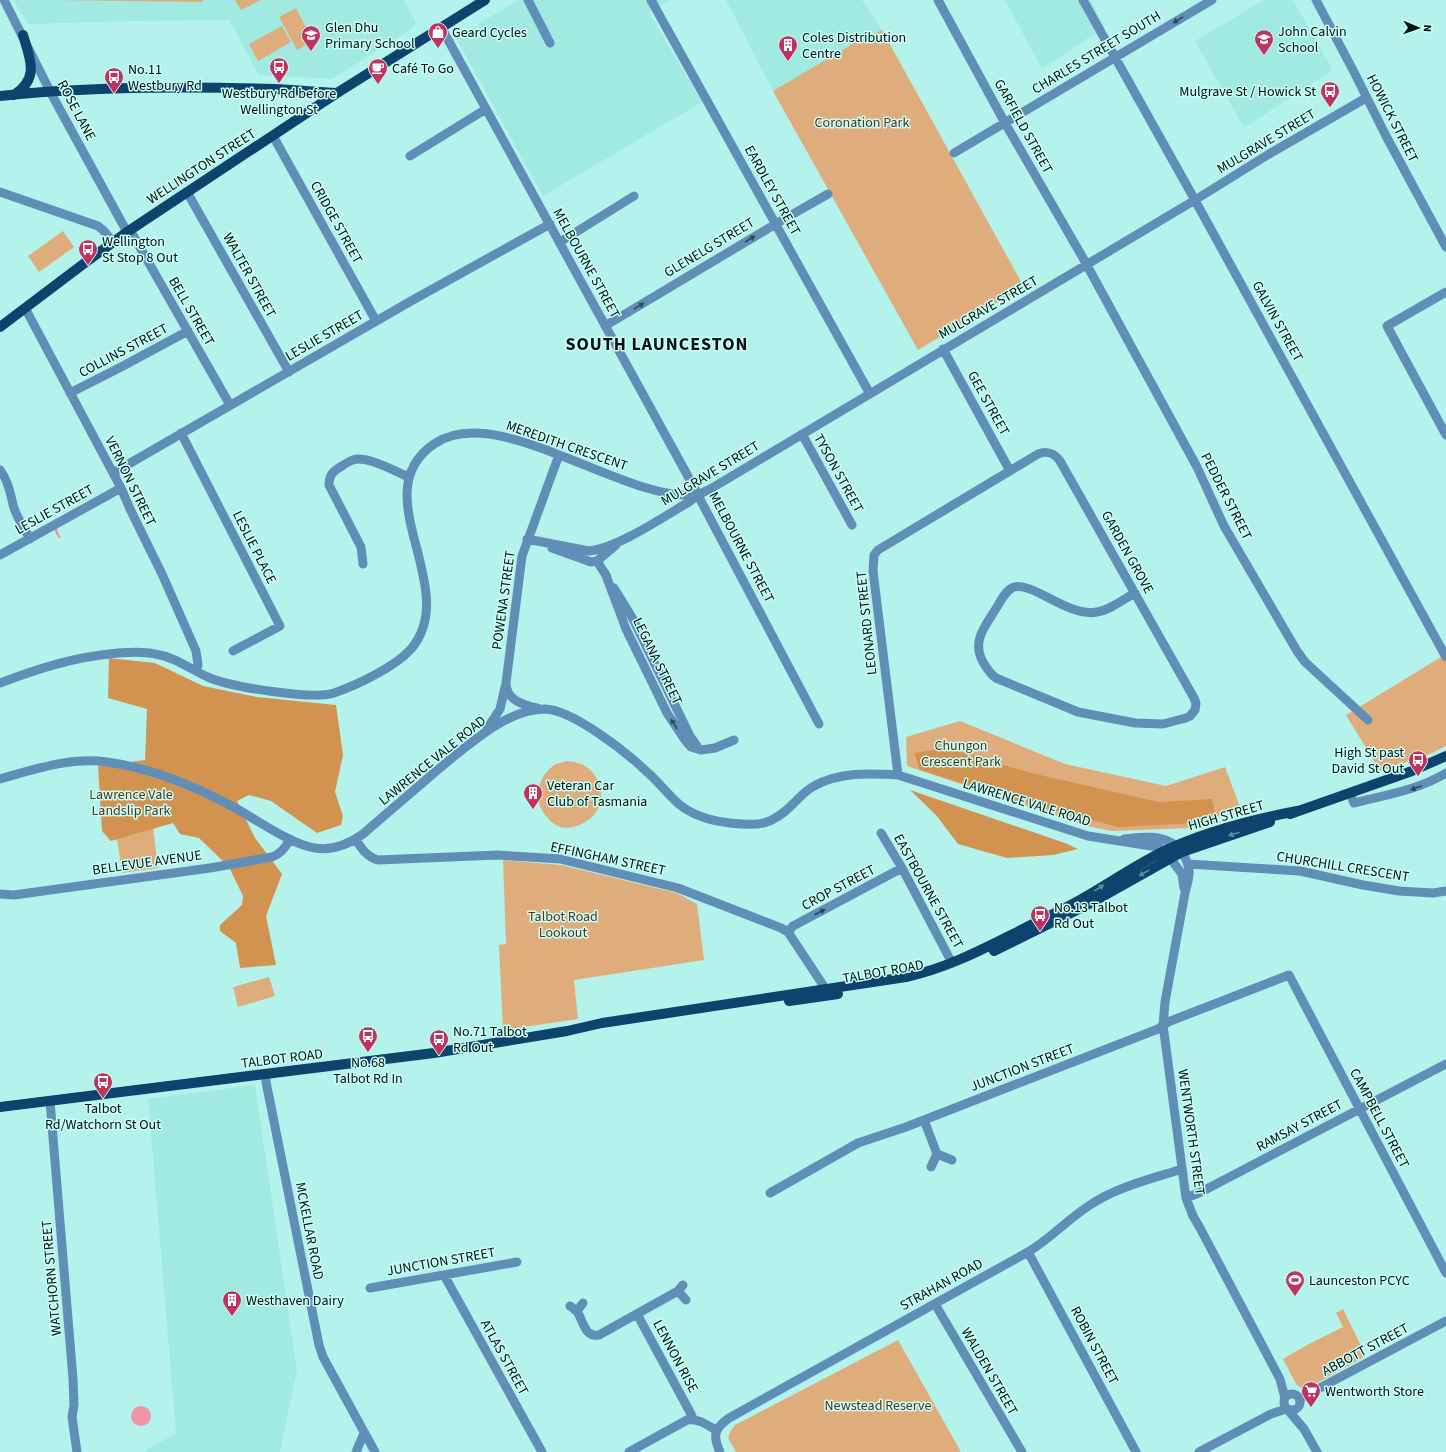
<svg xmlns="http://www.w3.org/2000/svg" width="1446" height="1452" font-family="'Source Sans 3',sans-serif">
<rect width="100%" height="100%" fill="#b4f3eb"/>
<path fill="#a0eae1" d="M13,0H404L415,20V24L413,28L332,79L259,75L229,20L135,21L28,24Z
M518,0H669L649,13L702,102L543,196L456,38Z
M726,0H862L882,30L856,42L773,91Z
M1005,0H1091L1104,27L1042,69Z
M1264,0H1293L1333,70L1244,128L1195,41Z
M255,1085L297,1371L280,1451L279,1452H144L176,1433L148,1099Z"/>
<path fill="#dead7b" d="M51,0H203V2Z
M235,0H261L241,10Z
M296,8L313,41L297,50L279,17Z
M282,26L291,42L258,61L249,44Z
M882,30L1024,287L918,350L773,91L856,42Z
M63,231L74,247L39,272L28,256Z
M1446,654V746L1432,753L1380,771L1346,715Z
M960,721L1065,764L1166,786L1225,767L1240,807L1190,828L1112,831L1087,826L907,766L906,737Z
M568,761C574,762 580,763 585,766C597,773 604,790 600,804C596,820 571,834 556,825C551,823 546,816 543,812C533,797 539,776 553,766C557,763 563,762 568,761Z
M108,775L148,786L158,868L122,873Z
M503,860L561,865L677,893L697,904L704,960L574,980L578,1019L503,1030L499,945L506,944Z
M269,977L275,996L238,1007L233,987Z
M1343,1309L1366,1356L1304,1390L1296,1384L1283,1359L1307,1345L1343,1327L1336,1313Z
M898,1340L961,1452H736L728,1438L730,1432L735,1425Z"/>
<path fill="#d1934f" d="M109,658L155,663L203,686L257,697L336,705L343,755L335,792L343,816L341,825L317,833L271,801L249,795L237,801L255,838L282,874L266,916L276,965L240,968L236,943L220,931V925L242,905L243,896L229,867L199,838L180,834L173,823L111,841L102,831L98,766L145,760L147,709L108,698Z
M947,748L1031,773L1159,802L1212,799L1217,822L1118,827L1012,799L920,770L914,753Z
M910,790L1065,843L1078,849L1053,855L1007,858L958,844L936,815Z"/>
<path fill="#f094a7" d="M131 1416a10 10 0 1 1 20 0a10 10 0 1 1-20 0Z"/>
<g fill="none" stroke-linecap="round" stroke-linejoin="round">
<path stroke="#f094a7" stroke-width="2.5" d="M54,526L59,537"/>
<path stroke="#618eb6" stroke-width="9" d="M4,0L53,97L127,232
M528,0L550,43
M651,0L870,394
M938,0L1005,123L1083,258L1197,467L1224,526L1297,651L1305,662L1368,720
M1083,0L1191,193L1446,657
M1316,0L1354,72L1386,136L1446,247
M441,27L695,489L702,503L819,724
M273,136L376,321
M954,153L1212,0
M410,156L486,109
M0,192L98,226L103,230L113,242
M187,192L289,372
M130,230L230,405
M560,242L634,196
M1446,292L1387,326L1446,435
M25,308L121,488L130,509L162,574L196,651L198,665L196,671
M605,326L779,222L828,194
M943,349L1010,471
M70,393L123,366L188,331
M181,433L280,626L233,651
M802,434L852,525
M0,470C9,482 10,494 14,508C17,518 25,529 30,539
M113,473L411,301L550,224
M527,539L589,551C618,548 663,517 689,502L698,495L712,488L1195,200L1269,154L1366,98
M552,548L591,562L597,561L616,545
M0,555L121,488
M597,561L607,577
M363,564L361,547L329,485C329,475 333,471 342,466C345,464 349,461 353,460C366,455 396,472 409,477
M605,573L626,629L667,713L685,740L691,747L701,750L715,748L734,740
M614,588L633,619L690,736L697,746
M0,683C40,668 74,657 118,653C130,652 143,651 155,654C176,657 191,670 210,678C232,687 313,700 334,693C357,685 395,667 411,649C463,588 362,493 434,444C498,400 624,503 698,495
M537,708C523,705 506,700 506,683L522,556L559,455
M487,729L500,709L505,687
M898,775L873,571L874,555L878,550L1038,454C1048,450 1054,453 1060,461L1194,698L1196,703L1195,710L1190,716L1186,718L1163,724L1135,723L1078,712L996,678C990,674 987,669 983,662C971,641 986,625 997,607C1001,600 1006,590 1014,587C1034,582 1069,618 1097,612C1111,610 1123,599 1135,593
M0,779C35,769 70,757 107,762C152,768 197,787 237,809C257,820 294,846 315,848C333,851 349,844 363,834C387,813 411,793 435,772C456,755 477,736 500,723C514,715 530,709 545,709C573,710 626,752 646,771C658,781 668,795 680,805C694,816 712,821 730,823C759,826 771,826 793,804C799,798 806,790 814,786C839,772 870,773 898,775L1088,836L1151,846L1159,847L1164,851
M1350,793L1354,803C1386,795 1418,790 1446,773
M881,833L902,868L952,963
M1124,839C1142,837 1161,834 1176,846
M356,840C362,849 367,857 378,860L498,855L560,859L678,888L781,928L788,932L823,985L824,989
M1182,852C1192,869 1190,875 1185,893L1165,1002L1163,1025L1186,1198L1193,1216L1200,1228L1280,1379L1285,1398
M1170,858L1182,874L1184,888
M1188,864L1300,871L1363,885L1399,891L1433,893L1446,891
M0,894L14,895L210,868L272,857C281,854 286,847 290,839
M788,932L793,926L902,868
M266,1074V1082L319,1345L323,1357L375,1452
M50,1101L73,1379L74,1405L72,1417L77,1452
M924,1120L937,1154L952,1160
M931,1167L937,1154
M770,1193L858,1143L906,1127L1158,1029L1168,1022L1289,975L1446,1273
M1186,1198L1201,1192L1446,1064
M1028,1252L1136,1452
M444,1275L542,1452
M370,1288L517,1262
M678,1291L686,1300
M935,1304L1022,1452
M570,1306C573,1308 576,1310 578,1313C583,1321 585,1338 599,1335L669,1296L678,1291L683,1285
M577,1311L583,1303
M637,1314L691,1414L693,1419
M1284 1402a8 8 0 1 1 16 0a8 8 0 1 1-16 0Z
M1299,1399L1446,1321
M1288,1410L1304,1429L1317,1452
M356,1452L364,1433
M629,1452L687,1420C698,1418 707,1425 716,1430
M720,1452C712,1435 715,1428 729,1418L1028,1252C1050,1239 1068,1219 1090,1205C1117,1187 1151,1179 1182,1169
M1199,1452L1271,1414L1286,1409"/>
<path stroke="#0d436c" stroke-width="10" d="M14,95C40,78 30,59 23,35
M0,96C90,86 183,86 274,89C295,90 316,92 337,93
M0,327L86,262L127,232L337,93L485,0
M1290,814L1412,771L1446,756
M994,951L1093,902L1182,852L1270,822
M789,1001L838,994
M0,1107L434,1053L567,1031L602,1023L906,977C948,968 985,948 1023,929C1044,918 1065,909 1085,897C1111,882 1136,865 1164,851C1207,831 1250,820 1297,811"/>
</g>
<defs><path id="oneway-solid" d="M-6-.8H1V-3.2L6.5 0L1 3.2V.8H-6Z"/></defs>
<g fill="#2c495a">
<use href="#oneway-solid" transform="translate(1178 20) rotate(149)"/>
<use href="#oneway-solid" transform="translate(750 239) rotate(-31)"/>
<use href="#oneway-solid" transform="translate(639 306) rotate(-31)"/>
<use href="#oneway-solid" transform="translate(674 724) rotate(-123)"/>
<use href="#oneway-solid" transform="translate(1416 788) rotate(159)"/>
<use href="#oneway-solid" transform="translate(820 912) rotate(-28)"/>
</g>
<g fill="#598ea4">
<use href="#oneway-solid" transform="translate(1234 834) rotate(163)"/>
<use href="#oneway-solid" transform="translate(1144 873) rotate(150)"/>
<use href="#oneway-solid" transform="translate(1099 888) rotate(-32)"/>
</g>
<defs>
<g id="shop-pin" transform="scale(1)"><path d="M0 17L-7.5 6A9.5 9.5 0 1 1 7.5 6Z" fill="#c1325f" stroke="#ccfef7"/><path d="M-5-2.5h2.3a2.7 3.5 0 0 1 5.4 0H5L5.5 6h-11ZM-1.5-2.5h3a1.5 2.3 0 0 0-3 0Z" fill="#fff"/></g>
<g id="school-pin" transform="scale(1)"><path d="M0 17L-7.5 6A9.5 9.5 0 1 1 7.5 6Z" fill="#c1325f" stroke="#ccfef7"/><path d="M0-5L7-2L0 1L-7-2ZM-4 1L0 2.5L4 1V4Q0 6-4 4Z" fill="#fff"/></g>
<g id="building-pin" transform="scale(1)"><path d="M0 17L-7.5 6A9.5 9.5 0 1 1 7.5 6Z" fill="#c1325f" stroke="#ccfef7"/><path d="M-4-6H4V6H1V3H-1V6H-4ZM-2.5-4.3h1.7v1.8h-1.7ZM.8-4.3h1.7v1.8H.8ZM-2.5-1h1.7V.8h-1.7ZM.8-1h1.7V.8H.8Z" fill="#fff"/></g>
<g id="bus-pin" transform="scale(1)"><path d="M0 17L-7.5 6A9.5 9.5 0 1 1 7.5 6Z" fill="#c1325f" stroke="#ccfef7"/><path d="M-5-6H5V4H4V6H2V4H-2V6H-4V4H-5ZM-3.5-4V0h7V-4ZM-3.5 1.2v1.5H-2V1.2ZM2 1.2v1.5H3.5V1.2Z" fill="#fff"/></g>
<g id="cafe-pin" transform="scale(1)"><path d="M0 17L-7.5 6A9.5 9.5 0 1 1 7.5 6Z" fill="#c1325f" stroke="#ccfef7"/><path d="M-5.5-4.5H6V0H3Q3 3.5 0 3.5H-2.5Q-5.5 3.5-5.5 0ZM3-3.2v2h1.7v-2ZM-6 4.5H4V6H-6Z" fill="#fff"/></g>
<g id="stadium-pin" transform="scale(1)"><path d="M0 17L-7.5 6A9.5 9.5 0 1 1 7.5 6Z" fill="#c1325f" stroke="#ccfef7"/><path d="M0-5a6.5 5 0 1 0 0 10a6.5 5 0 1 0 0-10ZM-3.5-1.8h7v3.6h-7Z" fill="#fff"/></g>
<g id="supermarket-pin" transform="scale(1)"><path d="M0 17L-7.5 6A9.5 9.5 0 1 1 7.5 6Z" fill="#c1325f" stroke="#ccfef7"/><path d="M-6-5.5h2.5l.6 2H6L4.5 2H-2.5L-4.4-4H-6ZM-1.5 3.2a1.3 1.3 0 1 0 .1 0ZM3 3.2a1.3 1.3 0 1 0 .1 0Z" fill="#fff"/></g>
</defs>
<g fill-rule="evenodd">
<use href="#shop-pin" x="438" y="32"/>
<use href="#school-pin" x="311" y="35"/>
<use href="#school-pin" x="1264" y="39"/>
<use href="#building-pin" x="788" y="45"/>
<use href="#bus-pin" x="279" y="67"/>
<use href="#cafe-pin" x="378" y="68"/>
<use href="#bus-pin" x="114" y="77"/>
<use href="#bus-pin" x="1330" y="91"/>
<use href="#bus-pin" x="88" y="249"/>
<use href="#bus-pin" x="1418" y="760"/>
<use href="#building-pin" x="533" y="793"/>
<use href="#bus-pin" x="1040" y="915"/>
<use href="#bus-pin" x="368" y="1036"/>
<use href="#bus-pin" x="439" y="1039"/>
<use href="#bus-pin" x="103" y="1082"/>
<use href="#stadium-pin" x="1295" y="1280"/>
<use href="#building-pin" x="232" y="1300"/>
<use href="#supermarket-pin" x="1311" y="1391"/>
</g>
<g text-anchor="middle" stroke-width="3" stroke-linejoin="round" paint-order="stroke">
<g font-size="14" fill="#00110f" stroke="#ccfef7" text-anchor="start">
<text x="325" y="32">Glen Dhu<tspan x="325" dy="16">Primary School</tspan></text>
<text x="1278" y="36">John Calvin<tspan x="1278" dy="16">School</tspan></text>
<text x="452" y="37">Geard Cycles</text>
<text x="802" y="42">Coles Distribution<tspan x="802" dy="16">Centre</tspan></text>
<text x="392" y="73">Café To Go</text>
<text x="128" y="74">No.11<tspan x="128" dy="16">Westbury Rd</tspan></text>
<text x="1316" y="96" text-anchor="end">Mulgrave St / Howick St</text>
<text x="279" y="98" text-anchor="middle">Westbury Rd before<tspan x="279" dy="16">Wellington St</tspan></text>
<text x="102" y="246">Wellington<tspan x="102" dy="16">St Stop 8 Out</tspan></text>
<text x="1404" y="757" text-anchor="end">High St past<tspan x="1404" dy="16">David St Out</tspan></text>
<text x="547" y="790">Veteran Car<tspan x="547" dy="16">Club of Tasmania</tspan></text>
<text x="1054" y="912">No.13 Talbot<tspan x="1054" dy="16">Rd Out</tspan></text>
<text x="453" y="1036">No.71 Talbot<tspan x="453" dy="16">Rd Out</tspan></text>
<text x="368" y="1067" text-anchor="middle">No.68<tspan x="368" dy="16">Talbot Rd In</tspan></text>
<text x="103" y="1113" text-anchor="middle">Talbot<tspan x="103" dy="16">Rd/Watchorn St Out</tspan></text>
<text x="1309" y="1285">Launceston PCYC</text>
<text x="246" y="1305">Westhaven Dairy</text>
<text x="1325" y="1396">Wentworth Store</text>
</g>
<g font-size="14" fill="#00110f" stroke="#ccfef7">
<text transform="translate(1096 52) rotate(-31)" y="5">CHARLES STREET SOUTH</text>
<text transform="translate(77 110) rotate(62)" y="5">ROSE LANE</text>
<text transform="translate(1393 118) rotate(63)" y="5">HOWICK STREET</text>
<text transform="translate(1024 126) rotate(61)" y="5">GARFIELD STREET</text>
<text transform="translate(1266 141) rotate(-31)" y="5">MULGRAVE STREET</text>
<text transform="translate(201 166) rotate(-33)" y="5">WELLINGTON STREET</text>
<text transform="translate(773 190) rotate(61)" y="5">EARDLEY STREET</text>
<text transform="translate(337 222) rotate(61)" y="5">CRIDGE STREET</text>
<text transform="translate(709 247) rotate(-31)" y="5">GLENELG STREET</text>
<text transform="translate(587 263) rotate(61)" y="5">MELBOURNE STREET</text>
<text transform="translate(250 275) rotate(61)" y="5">WALTER STREET</text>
<text transform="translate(988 307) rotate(-30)" y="5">MULGRAVE STREET</text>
<text transform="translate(192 311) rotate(60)" y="5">BELL STREET</text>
<text transform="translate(1278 321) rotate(61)" y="5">GALVIN STREET</text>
<text transform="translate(324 335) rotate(-30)" y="5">LESLIE STREET</text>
<text transform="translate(123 350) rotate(-28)" y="5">COLLINS STREET</text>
<text transform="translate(989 403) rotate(61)" y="5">GEE STREET</text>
<text transform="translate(567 445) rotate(19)" y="5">MEREDITH CRESCENT</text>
<text transform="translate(710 473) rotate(-31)" y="5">MULGRAVE STREET</text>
<text transform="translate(839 473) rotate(61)" y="5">TYSON STREET</text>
<text transform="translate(131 481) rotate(64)" y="5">VERNON STREET</text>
<text transform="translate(1227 496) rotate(63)" y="5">PEDDER STREET</text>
<text transform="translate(54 509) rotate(-29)" y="5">LESLIE STREET</text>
<text transform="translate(255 547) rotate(63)" y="5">LESLIE PLACE</text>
<text transform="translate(742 547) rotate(62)" y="5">MELBOURNE STREET</text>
<text transform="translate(1128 552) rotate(61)" y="5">GARDEN GROVE</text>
<text transform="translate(503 600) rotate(-82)" y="5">POWENA STREET</text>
<text transform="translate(866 623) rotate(-96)" y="5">LEONARD STREET</text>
<text transform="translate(658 661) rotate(64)" y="5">LEGANA STREET</text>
<text transform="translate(432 760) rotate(-39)" y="5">LAWRENCE VALE ROAD</text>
<text transform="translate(1027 802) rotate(17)" y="5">LAWRENCE VALE ROAD</text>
<text transform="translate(1226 815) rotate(-16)" y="5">HIGH STREET</text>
<text transform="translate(608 858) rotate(12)" y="5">EFFINGHAM STREET</text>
<text transform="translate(147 862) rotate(-8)" y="5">BELLEVUE AVENUE</text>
<text transform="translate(1343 866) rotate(9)" y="5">CHURCHILL CRESCENT</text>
<text transform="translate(838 887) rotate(-28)" y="5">CROP STREET</text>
<text transform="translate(929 891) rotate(61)" y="5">EASTBOURNE STREET</text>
<text transform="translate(883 971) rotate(-10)" y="5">TALBOT ROAD</text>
<text transform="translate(282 1058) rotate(-7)" y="5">TALBOT ROAD</text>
<text transform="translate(1022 1067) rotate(-21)" y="5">JUNCTION STREET</text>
<text transform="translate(1380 1118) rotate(62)" y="5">CAMPBELL STREET</text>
<text transform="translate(1299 1125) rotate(-28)" y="5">RAMSAY STREET</text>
<text transform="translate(1192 1132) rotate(82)" y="5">WENTWORTH STREET</text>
<text transform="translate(310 1231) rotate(79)" y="5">MCKELLAR ROAD</text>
<text transform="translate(441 1261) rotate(-10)" y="5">JUNCTION STREET</text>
<text transform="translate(51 1278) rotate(-95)" y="5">WATCHORN STREET</text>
<text transform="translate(941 1284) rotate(-29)" y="5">STRAHAN ROAD</text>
<text transform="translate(1095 1345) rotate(62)" y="5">ROBIN STREET</text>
<text transform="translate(1365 1349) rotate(-28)" y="5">ABBOTT STREET</text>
<text transform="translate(676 1356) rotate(62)" y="5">LENNON RISE</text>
<text transform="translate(505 1357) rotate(61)" y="5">ATLAS STREET</text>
<text transform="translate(990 1371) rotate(60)" y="5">WALDEN STREET</text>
</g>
<g font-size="14" fill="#503619" stroke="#ccfef7">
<text x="862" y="127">Coronation Park</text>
<text x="961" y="750">Chungon<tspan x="961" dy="16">Crescent Park</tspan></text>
<text x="131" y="799">Lawrence Vale<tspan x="131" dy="16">Landslip Park</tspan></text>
<text x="563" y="921">Talbot Road<tspan x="563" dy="16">Lookout</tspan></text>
<text x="878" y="1410">Newstead Reserve</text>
</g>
<g font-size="18" font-weight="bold" letter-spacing="1" fill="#00110f" stroke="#ccfef7">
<text x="657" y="350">SOUTH LAUNCESTON</text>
</g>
</g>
<g transform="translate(1418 28) rotate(92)" stroke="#ccfef7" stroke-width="3" paint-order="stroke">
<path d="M0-3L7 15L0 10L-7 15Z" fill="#00110f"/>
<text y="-6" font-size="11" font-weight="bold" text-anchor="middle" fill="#00110f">N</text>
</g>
</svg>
